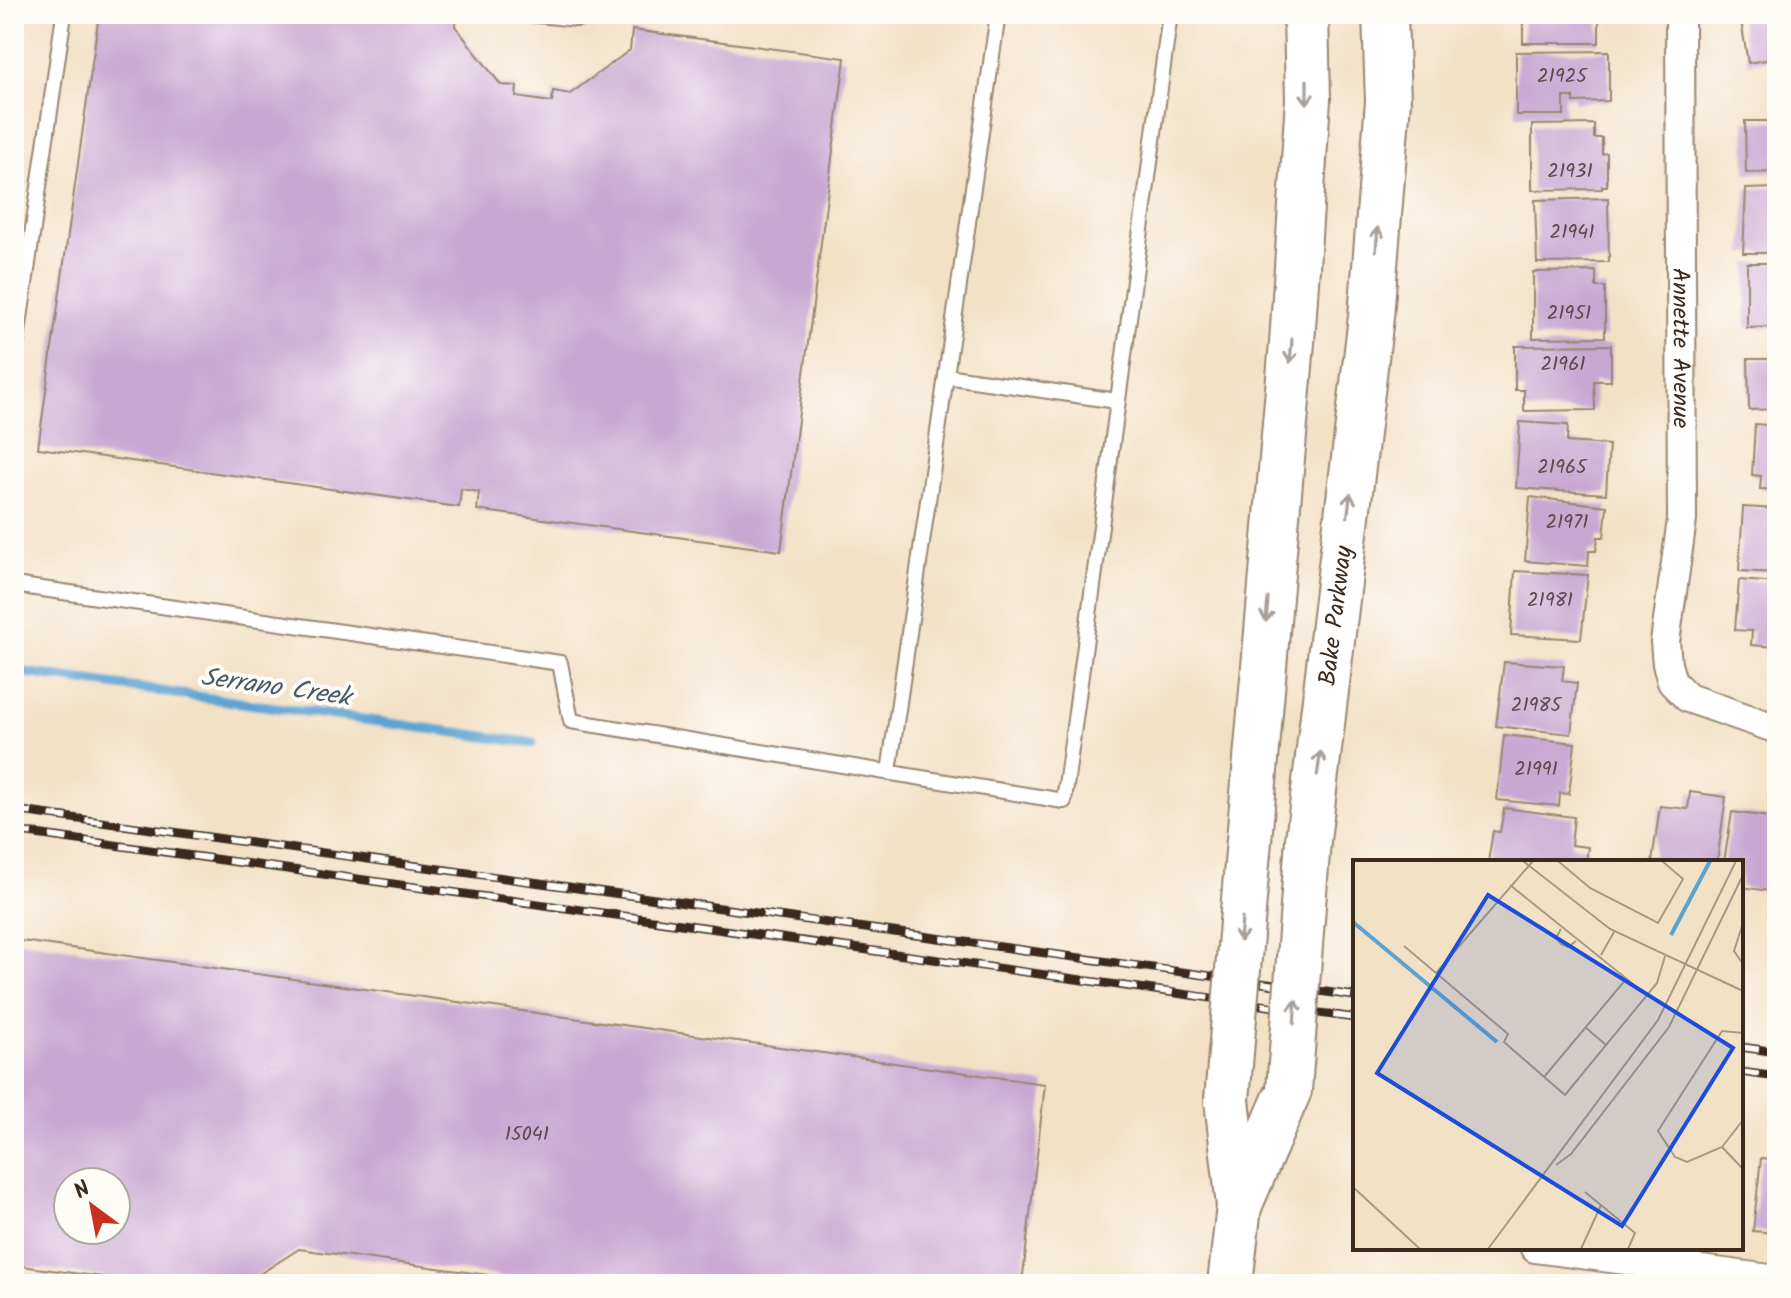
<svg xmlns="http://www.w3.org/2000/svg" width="1791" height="1298" font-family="Kalam,sans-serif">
<rect width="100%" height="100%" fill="#fdfcf7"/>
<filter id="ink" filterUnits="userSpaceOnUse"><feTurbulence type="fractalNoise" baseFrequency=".0125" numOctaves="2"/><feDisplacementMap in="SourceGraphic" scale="16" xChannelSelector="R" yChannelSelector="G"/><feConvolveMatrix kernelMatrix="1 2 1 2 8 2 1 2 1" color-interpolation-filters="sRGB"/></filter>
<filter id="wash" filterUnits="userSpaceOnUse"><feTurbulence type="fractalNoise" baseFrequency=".006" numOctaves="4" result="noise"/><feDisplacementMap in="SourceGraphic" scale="32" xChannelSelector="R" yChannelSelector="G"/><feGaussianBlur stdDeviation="1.8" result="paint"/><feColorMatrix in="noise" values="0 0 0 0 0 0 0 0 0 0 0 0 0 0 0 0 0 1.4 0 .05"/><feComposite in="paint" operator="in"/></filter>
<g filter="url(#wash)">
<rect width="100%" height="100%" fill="#f3e1c6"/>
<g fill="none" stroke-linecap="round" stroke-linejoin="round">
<path stroke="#5ba3d1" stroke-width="10" d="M14,671L532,743"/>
</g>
<g id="blocks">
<path fill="#c9a7d3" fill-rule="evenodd" d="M99,14H457L455,26L501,85L517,86L516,97L552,102L553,91L570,94L630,50L632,30L845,58L781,551L477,510L479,492L461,489L459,507L38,448Z
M1523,14H1599V43H1523Z
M1777,14V58L1748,63L1740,15Z
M1609,51V101L1574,102V97H1564V115H1516V52Z
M1745,121H1777V172L1746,173Z
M1594,124V138H1602V154L1607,153V186H1602V189L1532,190V125Z
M1777,188V253H1743L1746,189Z
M1608,198L1609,262L1537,263L1535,200Z
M1747,263H1777V327L1747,328Z
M1596,271V287H1605V337L1533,338V272Z
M1611,345V381H1594L1595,410L1524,411V390H1515V346Z
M1748,359H1777V409L1749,410Z
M1520,422L1568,425L1567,442L1609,445L1606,494L1516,488Z
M1755,424L1777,426V490L1760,489L1761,476L1752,475Z
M1530,497L1607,506L1604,537H1598L1596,551H1589L1588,566L1525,561Z
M1743,507L1777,509V573L1739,571Z
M1515,571L1588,575L1581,639L1511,635Z
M1739,580L1777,583V647L1751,645L1752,631L1735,630Z
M1504,662L1564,666L1562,681L1577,683L1571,734L1496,726Z
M1504,735L1575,743L1569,794L1560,793L1559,806L1497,800Z
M1690,792L1726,797L1717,862H1652L1660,806L1688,809Z
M1504,808L1574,817L1571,845L1588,847L1586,862H1488L1493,831L1500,832Z
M1732,812L1777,818V892L1741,887V862H1724Z
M14,940L1045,1084L1022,1284H554L299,1249L244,1284H154L14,1265ZM68,1182H116V1230H68Z
M1761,1158L1777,1160V1233L1753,1231Z"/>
</g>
</g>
<g filter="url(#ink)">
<use href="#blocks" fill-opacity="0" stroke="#978672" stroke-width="2"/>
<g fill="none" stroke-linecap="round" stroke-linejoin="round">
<g stroke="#978672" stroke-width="18">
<path id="lane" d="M528,14L578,19L585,14
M14,360L64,14
M946,376L1117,401
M14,585L560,663L571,721L1064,801L1170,14
M889,772L998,14"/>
</g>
<g stroke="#978672" stroke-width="32">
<g id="street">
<path id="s1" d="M1680,14L1682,520L1665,642L1667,664L1672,682L1688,698L1777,729"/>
<path d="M1535,1248L1777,1280"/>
</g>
</g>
<g stroke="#978672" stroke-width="48">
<g id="primary">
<path id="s2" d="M1308,840L1371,317L1388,101L1385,14"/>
<path d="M1248,852L1292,343L1308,99L1306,14"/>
<path d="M1227,1100L1239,1206L1230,1284"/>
<path d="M1240,1204L1289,1090"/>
</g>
</g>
<use href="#lane" stroke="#fff" stroke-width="14"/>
<use href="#street" stroke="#fff" stroke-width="28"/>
<use href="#primary" stroke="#fff" stroke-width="44"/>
<g stroke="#3b2a1e" stroke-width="9">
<path id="rail" d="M14,810L1355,996
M14,831L1355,1018
M1741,1047L1777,1052
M1741,1072L1777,1077"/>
</g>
<use href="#rail" stroke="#fdfcf7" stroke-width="6" stroke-dasharray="18" stroke-linecap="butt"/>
<g stroke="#978672" stroke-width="48" stroke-linecap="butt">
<path id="primary-bridge" d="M1289,1090L1308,840
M1227,1100L1248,852"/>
</g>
<use href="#primary-bridge" stroke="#fff" stroke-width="44"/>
</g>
<defs><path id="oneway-shaft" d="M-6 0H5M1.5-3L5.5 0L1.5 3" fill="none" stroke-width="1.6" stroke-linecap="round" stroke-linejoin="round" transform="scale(2)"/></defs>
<g stroke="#a79f9a">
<use href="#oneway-shaft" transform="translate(1307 92) rotate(90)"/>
<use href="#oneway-shaft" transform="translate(1377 239) rotate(-86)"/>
<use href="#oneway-shaft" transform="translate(1291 351) rotate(95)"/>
<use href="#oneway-shaft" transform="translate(1349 505) rotate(-83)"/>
<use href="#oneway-shaft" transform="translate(1267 610) rotate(95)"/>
<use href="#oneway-shaft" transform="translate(1319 763) rotate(-82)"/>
<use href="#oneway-shaft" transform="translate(1241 930) rotate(95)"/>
<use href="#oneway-shaft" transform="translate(1295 1012) rotate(-86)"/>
</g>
</g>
<g text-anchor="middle" stroke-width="8" stroke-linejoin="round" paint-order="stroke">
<g font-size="20" fill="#5e494b">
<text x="1562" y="82">21925</text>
<text x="1570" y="177">21931</text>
<text x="1572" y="238">21941</text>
<text x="1569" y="319">21951</text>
<text x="1563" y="370">21961</text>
<text x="1562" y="473">21965</text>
<text x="1567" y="528">21971</text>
<text x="1550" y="606">21981</text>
<text x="1536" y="711">21985</text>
<text x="1536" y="775">21991</text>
<text x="527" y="1140">15041</text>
</g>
<g font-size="24" fill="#3b2a1e" stroke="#fdfcf7">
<text dy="8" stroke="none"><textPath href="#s1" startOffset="334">Annette Avenue</textPath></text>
<text dy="8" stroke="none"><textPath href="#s2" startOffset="226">Bake Parkway</textPath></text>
</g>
<g font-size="26" font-style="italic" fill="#485a66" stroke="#fdfcf7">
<text transform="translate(276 686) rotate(8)" y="9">Serrano Creek</text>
</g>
</g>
<g transform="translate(1353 860)">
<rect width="390" height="390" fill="#f3e1c6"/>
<path fill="none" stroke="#5ba3d1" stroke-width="4" d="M0,62L144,182M318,75L357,1"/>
<path fill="none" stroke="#a99883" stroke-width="2" d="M170,1L257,69L390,131M180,1L83,113L155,174L151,182L212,235L304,123L312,96M205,1L237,28L305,63L330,19L309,1M157,25L295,136M390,63L381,91L390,104M208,69L203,78L208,84L215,87L223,81M51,86L83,113M248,95L261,72M232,167L253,185M390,173L369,171L305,271L322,297L334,302L369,287L390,260M191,217L274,118M369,287L390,309M203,305L218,294L316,167L390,15M0,327L67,389M232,332L282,373L275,389M135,389L305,160L383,1M228,389L248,345"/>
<path fill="#1d4ed8" fill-opacity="0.15" stroke="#1d4ed8" stroke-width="4" d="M135,35L380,188L269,366L24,213Z"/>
<rect width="390" height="390" fill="none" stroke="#3b2a1e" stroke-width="4"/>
</g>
<rect width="1791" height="1298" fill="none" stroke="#fdfcf7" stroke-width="48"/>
<g transform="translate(92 1206) rotate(328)"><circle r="38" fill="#fdfcf7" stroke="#afa8a0" stroke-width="2"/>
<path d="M0-6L14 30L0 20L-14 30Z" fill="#c8321e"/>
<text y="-12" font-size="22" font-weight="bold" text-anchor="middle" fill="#3b2a1e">N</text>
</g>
</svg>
